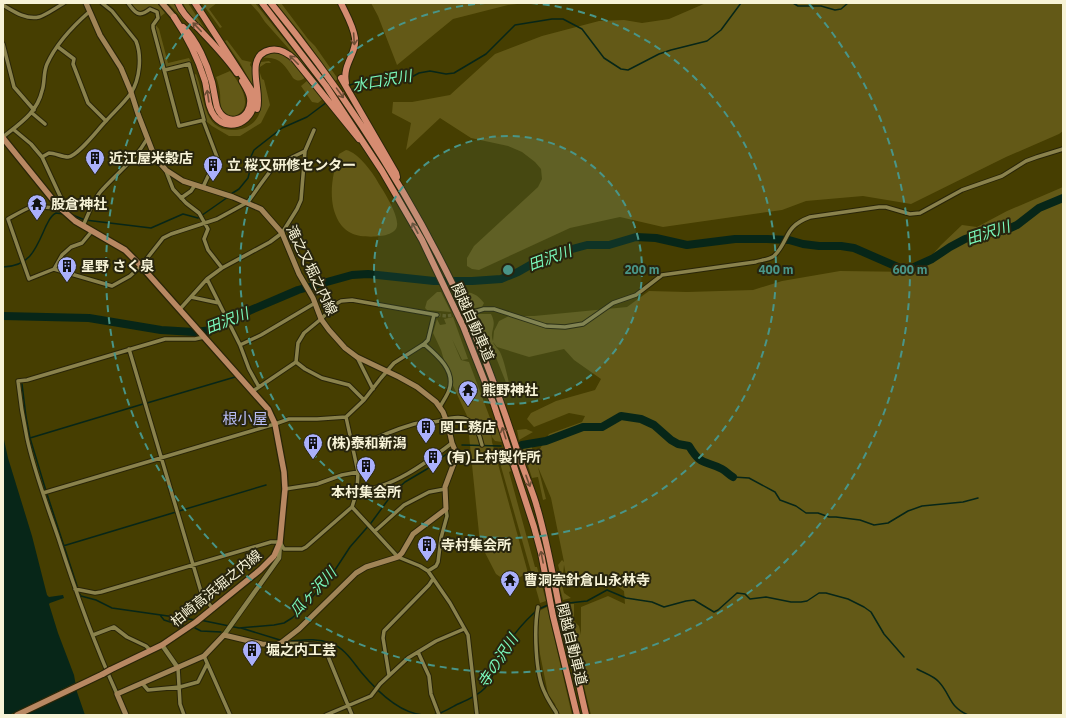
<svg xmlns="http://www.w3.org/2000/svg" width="1066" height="718" font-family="'IBM Plex Sans','Noto Sans JP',sans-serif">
<rect width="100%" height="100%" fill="#463e01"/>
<path fill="#635917" d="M131,3H157L165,13L160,17L158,10C144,1 143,22 131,3Z
M168,3H175L178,10L190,23L184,20Z
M183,3H188L210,37L187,11Z
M202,3H217L209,9L222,27L220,28Z
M250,3H255L305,65L304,66L265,22L259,13Z
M276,3H281L308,39L315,46L338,79L335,81L303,36Z
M371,3H527L508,5L453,19L397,65L378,16Z
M706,3H1063V131L1059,134L1006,157L911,204L863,196L806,201L782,210L663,227L620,217L570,228L479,270L472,269L467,266V258L474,246L538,187L542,179L541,169L535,162L522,152L508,146L471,138L440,118L406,150L411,123L392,113L393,102H412L450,95L495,54L542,36L599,21L624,20L642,23L669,19Z
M155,24L159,29L168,63L189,58L191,62L166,68L154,26Z
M227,40L242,60L251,62L250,65L252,68L254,88L240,63L225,41Z
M275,52L290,58L306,77C301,81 298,82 293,78C285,65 279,56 263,58L270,53Z
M269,61L271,63H266L260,67L259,70L262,79L264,80L270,105L261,123L240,136H229L212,126L206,121L194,75L196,74C205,95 202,131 233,130C239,130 246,128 250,125C273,109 251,81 261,62Z
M230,71C239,82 256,107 235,116C218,117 221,105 220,93C219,87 218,82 216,77Z
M308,80L324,98L318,103L312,102L301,86Z
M346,150C358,152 374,174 379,184C385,193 399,216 397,226C395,239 362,238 353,234C348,232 342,227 339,222C327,202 332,175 339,154Z
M1063,187V715H591L577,657L581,656L569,604H574V621L579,626L581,635V607L608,596L625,604L624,591L614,584L602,579L591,581L574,580L566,575L564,565L562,585L564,593L571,598L563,600L559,584L561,576L558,565L562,560L564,562L551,498L538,467L546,499L543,500L538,477L532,478L522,447L531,445L535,457L549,434L582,422L585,416L569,413L534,427L527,419L531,413L556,401L595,390L601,379L574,360L564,349L529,357L497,347L493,342C495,347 498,348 500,352C506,365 508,381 512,395H511L493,350L487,351L471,314H491C498,327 489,330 493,341L494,331L499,321L509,316H534L627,307L649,291L687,292L753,290L782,281L840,271L917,272L941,245L962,225L977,227L1007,211Z
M437,292H441L451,312L427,310L425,308L427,301Z
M461,292C472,292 477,294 484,303L482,307L469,309Z
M453,317L468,359L462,360L452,339L461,360L469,362L490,418L492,442L528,573L520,577L512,585L496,574L480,543L467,416L449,377L441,350L433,333L437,319L440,325L446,324L444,319Z
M497,428L502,442L495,441L492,437V429Z
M526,429L533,432L519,440L517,430Z
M496,449H504L511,471L509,472L535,567H537L546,601L540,603Z
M547,607L572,715H558L555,704L548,694L540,654L538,633L539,611Z"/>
<path fill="#072618" d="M3,435L8,458L32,536L47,595L49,597L63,595L64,598L50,603L49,604L58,633L74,675L77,692L85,715H3Z"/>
<path fill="#463e01" d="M77,682L79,689L25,715H9Z"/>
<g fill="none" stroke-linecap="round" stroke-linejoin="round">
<path stroke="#072618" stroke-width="1.5" d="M793,3L798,6H821L835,10L841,9L848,3
M347,86L359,82H397L408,79L419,73L430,71L446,74L454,73L486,54L515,25L552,19H563L582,29L604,58L621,69L628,70L659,54L671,50L707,41L721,30L741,3
M231,194L239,189L248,178L250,170L248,163L254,150L282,128L307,117L327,102
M70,214L85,220L151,228L183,214L198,218L228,197
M3,267C31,266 36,248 46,226C49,221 50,216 56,213L64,214
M22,384L26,417L30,438L46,491
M147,403L235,377
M30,438L143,404
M462,445L501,446
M733,477L749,478L775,492L780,500L796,506L806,513H818L829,517H836L860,520L874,525L888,523L908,511L922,506L963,502L978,498
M47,494L77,586
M179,511L266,485
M63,546L176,512
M79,593L81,596L96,600L112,608L196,620
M560,604L587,601L607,590L626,598L652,602L664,607L686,601L694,600L714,612L718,610L737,593L745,594L750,599L766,597L791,602H801L807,601L819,593H826L848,599L864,607L871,612L884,634L904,657
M539,609L548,605
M160,615L164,620L183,626
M200,620L239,628L274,625L284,623L292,618L301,610L333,573L350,547L371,523L393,493L405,482L427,469L453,449
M195,628L201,631L221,632
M241,628L280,640
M238,636L248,638
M291,641C304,640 317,638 330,643C344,647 353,662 361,672C376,690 399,713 423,715
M917,669C924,673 934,676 939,682C951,695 949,707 968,715
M433,715C441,714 449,709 456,705C465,701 478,696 485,688C494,677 497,664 503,652C511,636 523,623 536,611"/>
<path stroke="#072618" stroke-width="8" d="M3,316L89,318L161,330L194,332L213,330L251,310L298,290L352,275L368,274L434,281H472L501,279L518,272L546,256L587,245H609L636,237L656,238L687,245L735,239H767L789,240L803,244L819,246H841L854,248L900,268H912L932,259L950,247L965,239L981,234L1006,230L1017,225L1039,208L1063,198
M522,445L546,441L583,427H602L621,416L641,419L654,425L671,440L678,444L689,446C701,466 704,460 722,469C726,471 729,475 733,477"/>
<path stroke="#615921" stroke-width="3.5" stroke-dasharray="3.5 2" stroke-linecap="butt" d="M437,315L447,316L467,313"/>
<g stroke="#292508" stroke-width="5.5">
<path id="minor" d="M102,3L112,11L136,41C142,56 140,79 131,93C124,103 114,112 106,121
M128,3C135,13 139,18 150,9L157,12L158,18L153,25V28L179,126L204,120L189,64L165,70
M3,5C13,11 26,20 39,17C44,16 59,6 64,3
M3,44L14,87L34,110
M32,113L45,124
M203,120L217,157L203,187
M13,129L31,144L42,157L61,198L62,203C49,213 41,203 31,207C23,210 15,215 8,219L29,279L54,269L112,286L130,276L141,266L163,238L171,234L217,219L248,202L260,185L274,166L305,151
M3,137C19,124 37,113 42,91C45,83 43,73 47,64C56,44 73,26 89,12
M42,157L49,153C55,153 62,157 68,157C78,156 98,129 106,121L88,103L73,64L74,59L58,47
M166,171L173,189L186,203L199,213L208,229L204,239L208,250L222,268
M181,198L191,191L195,185
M83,226C88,215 94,198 102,190C117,173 136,159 147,139
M54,269L62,255L71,247L82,243L92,231
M207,279L240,345L249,369L259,387
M191,297L219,303
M180,309L207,279L222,268L270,242L282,233L297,209L301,200L305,151L314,130
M471,313L484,309H494L546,326L565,327L583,324L613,303L636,295L662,275L755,262C761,260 769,260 774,256C790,240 783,227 810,217L879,207H886L910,214L920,213L962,190L1002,176L1026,161L1037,157L1063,149
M424,344C437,355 456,371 449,390C447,396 443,401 440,407
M240,345L261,335L315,303
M129,349L202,595L213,609
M357,357L373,389
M296,362L305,369L322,378L349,385L364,400
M253,391L296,362L298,343L304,333L321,319L336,304L341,301L352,300L437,315
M354,449C373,439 393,430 414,424C422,422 431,423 439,421C446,419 455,416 463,418C474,421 480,435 482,445
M285,489L317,484L342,475L358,472
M357,491C391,489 426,463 452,443
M43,493L275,424L289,419H317L346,417L364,400L381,378L394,363L424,344L428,340L434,315
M352,507L398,557L420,566L428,571L450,603L468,635L477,715
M375,531L404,505L429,492L445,489
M428,571L436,566L438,562L441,538L447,516L446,509
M75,589L95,593L101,592L271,542H280L284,549H302L306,547L352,507L357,491L358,472L346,417
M538,607C534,628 535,674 545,693C548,700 552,706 556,712L557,715
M93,635L114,627L127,637L146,646L150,650
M281,643C293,645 317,640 325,649L352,715
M418,652L429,676L431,694L439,715
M204,656L230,715
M178,668L180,704L184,715
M389,675L383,638L384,631L429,585L433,579
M142,683L148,690L180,687L198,682L207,664
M117,694C94,643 75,590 58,537C47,505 34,471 27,438C23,419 20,400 18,381L27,380L165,339H195L204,337
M326,715L371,696L380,684L408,658L436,641L464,629"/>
</g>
<g stroke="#292508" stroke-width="6">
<path id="tertiary" d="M224,635L279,558L280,544
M162,645L178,668"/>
</g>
<g stroke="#292508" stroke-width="7">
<path id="secondary" d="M86,3L100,35L121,68L131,92L138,114L152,150L159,162L166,170L183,181L233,197L261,209L282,233L299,274L313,298L321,319L329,330L345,348L357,357L399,377L417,387L436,402L443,412L448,425L452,443L457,455L445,487L446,509L413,534L402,553L398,557L366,567L356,573L299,629L281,643L275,645L262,644L224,635L204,656L117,694L126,715"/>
</g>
<g stroke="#292508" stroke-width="8">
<path id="primary" d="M162,3L174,17
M3,138L58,206L75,221L125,250L141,266L268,409L275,424L284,472L285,489L280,542L274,556L260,570L196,622L162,645L110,670
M17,715L103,674"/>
</g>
<g stroke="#292508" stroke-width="8">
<path id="motorway" d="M178,3C182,14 192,22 200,30C213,44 226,57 237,73
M262,3L326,86L382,171L422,240L463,326L494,405L534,527L541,553L553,616L577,715
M271,3C343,91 405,186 455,289C481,345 502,403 521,462C526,477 533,492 537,507C547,541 553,576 560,611C563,625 568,639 572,653C577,674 581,694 586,715
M341,3C346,14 353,25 355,38C357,54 342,64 346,83
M174,17C187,36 198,59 205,81C208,93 207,107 215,117C231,136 262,117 252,91L195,3
M183,27C197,40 207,64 212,82C214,91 215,99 217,107C225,129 253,120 250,98C249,92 245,86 242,81
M341,78L396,173L397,177
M257,109C263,92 243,56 270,50C280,48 288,53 295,60L359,139"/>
</g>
<use href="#minor" stroke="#8a824c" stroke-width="3.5"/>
<use href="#tertiary" stroke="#8a824c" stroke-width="4.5"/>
<use href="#secondary" stroke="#a18557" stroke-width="5"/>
<use href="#primary" stroke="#b88862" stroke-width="5.5"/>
<use href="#motorway" stroke="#d68c71" stroke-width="6"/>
<g stroke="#292508" stroke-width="8" stroke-linecap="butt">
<path id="primary-bridge" d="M103,674L110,670"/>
</g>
<use href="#primary-bridge" stroke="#b88862" stroke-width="5.5"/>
</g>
<defs><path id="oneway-shaft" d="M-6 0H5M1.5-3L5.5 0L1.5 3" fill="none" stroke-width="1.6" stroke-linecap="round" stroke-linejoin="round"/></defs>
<g stroke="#6e4e36">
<use href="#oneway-shaft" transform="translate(197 27) rotate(-134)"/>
<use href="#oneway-shaft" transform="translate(354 39) rotate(86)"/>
<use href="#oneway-shaft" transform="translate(294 60) rotate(-135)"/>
<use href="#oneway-shaft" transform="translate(340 93) rotate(54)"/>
<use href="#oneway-shaft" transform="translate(208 96) rotate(-99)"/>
<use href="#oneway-shaft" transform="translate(415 228) rotate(-119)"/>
<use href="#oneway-shaft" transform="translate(504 433) rotate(-108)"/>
<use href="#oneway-shaft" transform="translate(528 481) rotate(70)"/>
<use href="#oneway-shaft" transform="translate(542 557) rotate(-101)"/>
</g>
<circle cx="508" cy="270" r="134" fill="#499588" fill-opacity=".12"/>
<g fill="none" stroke="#499588" stroke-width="2" stroke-dasharray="7 5">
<circle cx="508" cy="270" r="134"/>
<path d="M531 3A268 268 0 1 1 485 3"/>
<path d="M809 4A402 402 0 1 1 207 4"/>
</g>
<defs>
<g id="building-pin" transform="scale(1)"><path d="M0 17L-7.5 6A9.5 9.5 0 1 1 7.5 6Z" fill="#aab0fb" stroke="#28250e"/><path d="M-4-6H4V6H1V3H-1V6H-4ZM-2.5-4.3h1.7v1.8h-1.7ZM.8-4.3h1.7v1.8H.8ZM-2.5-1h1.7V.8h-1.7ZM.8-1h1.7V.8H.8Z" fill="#111"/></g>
<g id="temple-pin" transform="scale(1)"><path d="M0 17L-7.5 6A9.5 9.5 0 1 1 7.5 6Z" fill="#aab0fb" stroke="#28250e"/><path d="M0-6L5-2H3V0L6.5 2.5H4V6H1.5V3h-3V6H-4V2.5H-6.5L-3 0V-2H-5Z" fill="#111"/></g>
</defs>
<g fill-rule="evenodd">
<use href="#building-pin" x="95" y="158"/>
<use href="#building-pin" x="213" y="165"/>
<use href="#temple-pin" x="37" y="204"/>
<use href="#building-pin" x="67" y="266"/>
<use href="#temple-pin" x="468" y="390"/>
<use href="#building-pin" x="426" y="427"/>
<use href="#building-pin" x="313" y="443"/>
<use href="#building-pin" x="433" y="457"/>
<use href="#building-pin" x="366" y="466"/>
<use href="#building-pin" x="427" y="545"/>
<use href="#temple-pin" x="510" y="580"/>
<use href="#building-pin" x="252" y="650"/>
</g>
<g text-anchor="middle" stroke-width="4" stroke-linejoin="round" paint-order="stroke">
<g font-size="14" font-weight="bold" fill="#f7f3d7" stroke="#28250e" text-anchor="start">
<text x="109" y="163">近江屋米穀店</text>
<text x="227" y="170">立 桜又研修センター</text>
<text x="51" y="209">股倉神社</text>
<text x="81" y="271">星野 さく泉</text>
<text x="482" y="395">熊野神社</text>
<text x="440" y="432">関工務店</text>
<text x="327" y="448">(株)泰和新潟</text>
<text x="447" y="462">(有)上村製作所</text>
<text x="366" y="497" text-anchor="middle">本村集会所</text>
<text x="441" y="550">寺村集会所</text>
<text x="524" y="585">曹洞宗針倉山永林寺</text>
<text x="266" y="655">堀之内工芸</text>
</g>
<g font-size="14" fill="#f7f3d7" stroke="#28250e">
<text transform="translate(312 270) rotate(64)" y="5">滝之又堀之内線</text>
<text transform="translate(473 322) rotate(66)" y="5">関越自動車道</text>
<text transform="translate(216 588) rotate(-39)" y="5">柏崎高浜堀之内線</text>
<text transform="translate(572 644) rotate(76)" y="5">関越自動車道</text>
</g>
<g font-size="15" font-style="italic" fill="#7af9bc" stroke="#28250e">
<text transform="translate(382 81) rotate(-10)" y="5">水口沢川</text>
<text transform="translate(988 233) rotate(-18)" y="5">田沢川</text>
<text transform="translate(550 258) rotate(-20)" y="5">田沢川</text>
<text transform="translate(227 321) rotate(-21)" y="5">田沢川</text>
<text transform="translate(313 592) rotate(-47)" y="5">瓜ヶ沢川</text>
<text transform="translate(498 661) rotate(-57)" y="5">寺の沢川</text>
</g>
<g font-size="15" fill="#b9bef7" stroke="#28250e">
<text x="245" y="424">根小屋</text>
</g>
</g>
<circle cx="508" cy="270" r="6" fill="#499588" stroke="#28250e" stroke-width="2"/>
<g font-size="12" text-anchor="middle" font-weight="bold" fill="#499588" stroke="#28250e" stroke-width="4" stroke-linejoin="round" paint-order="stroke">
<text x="642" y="274">200 m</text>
<text x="776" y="274">400 m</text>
<text x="910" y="274">600 m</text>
</g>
<rect width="1066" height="718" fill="none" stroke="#f7f3d7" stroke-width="8"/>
</svg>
